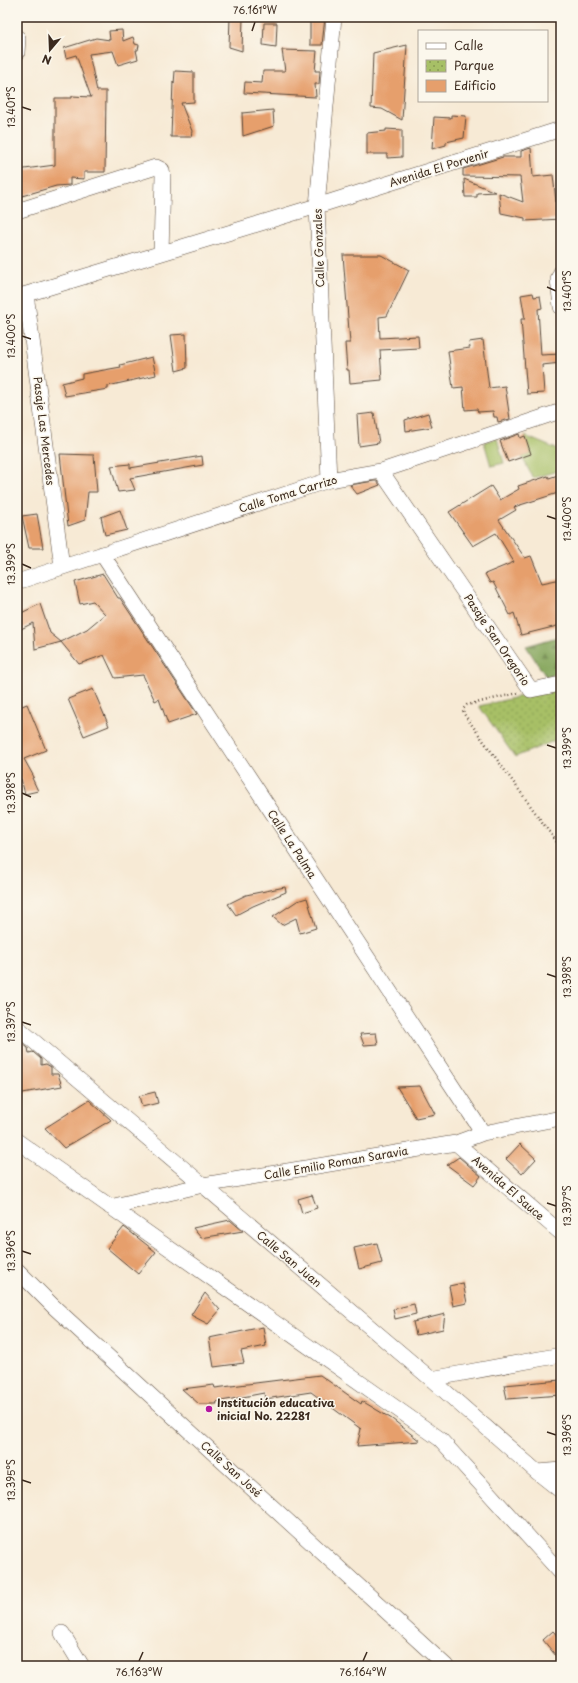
<svg xmlns="http://www.w3.org/2000/svg" width="578" height="1683" font-family="'Playpen Sans',sans-serif">
<defs>
<pattern id="forest-firs" width="22" height="20" patternUnits="userSpaceOnUse"><rect width="22" height="20" fill="#85a65b"/><path d="M5 1l3.5 6h-7zM16 11l3.5 6h-7z" fill="#6e874b"/></pattern>
<pattern id="park-dots" width="8" height="8" patternUnits="userSpaceOnUse"><rect width="8" height="8" fill="#a7c066"/><path d="M2 2h.1M6 6h.1" fill="none" stroke="#899c53" stroke-width="1.8" stroke-linecap="round"/></pattern>
</defs>
<rect width="100%" height="100%" fill="#fbf7ec"/>
<filter id="ink" filterUnits="userSpaceOnUse"><feTurbulence type="fractalNoise" baseFrequency=".025" numOctaves="2"/><feDisplacementMap in="SourceGraphic" scale="8" xChannelSelector="R" yChannelSelector="G"/><feConvolveMatrix kernelMatrix="1 2 1 2 8 2 1 2 1" color-interpolation-filters="sRGB"/></filter>
<filter id="wash" filterUnits="userSpaceOnUse"><feTurbulence type="fractalNoise" baseFrequency=".012" numOctaves="4" result="noise"/><feDisplacementMap in="SourceGraphic" scale="16" xChannelSelector="R" yChannelSelector="G"/><feGaussianBlur stdDeviation="0.9" result="paint"/><feColorMatrix in="noise" values="0 0 0 0 0 0 0 0 0 0 0 0 0 0 0 0 0 1.4 0 .05"/><feComposite in="paint" operator="in"/></filter>
<g filter="url(#wash)">
<rect width="100%" height="100%" fill="#f7ead5"/>
<path fill="#a7c066" stroke="#717542" d="M525,436L561,451V470L533,478L522,457L531,454Z
M497,438L504,463L491,466L484,442Z"/>
<path fill="url(#forest-firs)" stroke="#60683c" d="M561,636V673L546,677L526,646Z"/>
<path fill="url(#park-dots)" stroke="#717542" d="M561,687V738L515,757L479,706Z"/>
<g id="blocks">
<path fill="#e69f6c" d="M230,17H243L242,51L229,47Z
M310,17H325L322,45H310Z
M264,23H277L276,47L263,45Z
M122,30L123,41L133,37L135,44L139,45L138,50H136L138,59L118,65L113,51L89,54L97,91H106L105,172H84V179L70,178V185L56,186L22,196L17,177V170L55,165V98H72V96L91,97L76,55L66,58L64,48L96,38L110,40L109,31Z
M407,45L402,120L382,109L371,108L373,53Z
M282,50L317,51L315,71H320L319,84H315L316,97L244,93L245,82L262,83L263,71H285Z
M175,71L194,72V102L181,103L192,131L191,137H171L173,81L174,84Z
M273,110L274,126L243,136L242,113Z
M451,115L466,116L464,138L446,142V145L432,149L434,117L451,118Z
M386,129L402,130V157L387,158V154H367V133L386,131Z
M531,148L533,177L553,175L556,202L561,200V219L525,221V218L501,213L499,193L523,202L520,177L463,176V169L503,157H521V151Z
M464,179L495,192L477,193V197H465Z
M343,255H381L409,270L387,316L379,317L380,338L418,336L419,348L380,350L382,380L350,383L349,370H347L345,343H350Z
M533,293L534,297L540,296L542,308L538,309L541,355L561,354V363L542,365L544,393L527,394L521,319H525L521,295Z
M186,334L187,368L176,371L171,335Z
M483,340L489,388L505,386L510,419L498,422L497,417H494L493,411L478,412L477,409L465,410L463,387L453,388L448,351L470,348L469,342Z
M152,357L156,375L108,386V389L65,396L62,383L82,378V374L121,367L120,365Z
M374,413L379,443L359,446L357,415Z
M428,413L432,427L406,431L405,420Z
M519,434L520,438L525,436L531,454L508,462L500,441Z
M60,454L94,455L97,492H88L85,520L68,526Z
M202,456L203,465L130,478L135,490L118,492L111,466L130,464V468Z
M561,474V492L514,507L516,510L499,520L525,558L531,556L542,583L561,579V625L521,635L514,613L510,615L493,582L490,583L485,574L514,562L496,533L473,546L449,512L491,486L500,500L519,489L518,486L548,476L549,478Z
M374,481H377L380,485L357,494L350,485Z
M120,510L127,530L105,535L101,517Z
M37,514L43,548H29L22,516Z
M103,574L118,598H120L197,714L168,724L159,699L155,701L143,675L115,678L104,655L79,664L61,642L87,629L105,614L93,601L80,604L75,582Z
M40,604L50,633L61,642L35,649L33,623L17,631V615Z
M93,689L109,726L84,736L68,699Z
M27,704L46,750L24,759L34,777L32,778L38,791L25,794L21,779L17,776V708Z
M285,887L286,892L253,906L236,915L228,904L246,895Z
M307,898L316,928L300,933L296,918L282,925L273,917L297,901Z
M376,1033L378,1044L364,1045L360,1034Z
M17,1039L28,1048L29,1053L33,1052L41,1059V1065L46,1064L51,1067V1074H58L62,1086L17,1094Z
M420,1086L435,1114L416,1118L397,1087Z
M155,1092L158,1103L142,1107L139,1096Z
M89,1100L111,1120L64,1148L45,1128Z
M520,1144L536,1159L522,1174L506,1159Z
M459,1157L481,1176L474,1185L447,1165Z
M312,1195L317,1208L302,1213L298,1199Z
M230,1220L243,1231L201,1238L193,1228Z
M124,1227L156,1252L138,1274L107,1248Z
M377,1243L382,1263L359,1269L354,1248Z
M463,1283L467,1303L453,1306L449,1286Z
M205,1293L220,1310L208,1324L191,1315Z
M414,1304L416,1314L395,1319L393,1309Z
M445,1314L443,1329L416,1335L413,1322Z
M263,1327L266,1346L241,1351L244,1363L214,1367L209,1338Z
M320,1375L361,1404L362,1401L392,1419L420,1441L357,1446L361,1429L311,1392L265,1399L264,1393L216,1402L217,1404H199L182,1389L214,1385L215,1388Z
M561,1380V1395L507,1399L504,1385Z
M553,1631L561,1640V1662L543,1640Z"/>
</g>
</g>
<g filter="url(#ink)">
<use href="#blocks" fill-opacity="0" stroke="#574739" stroke-width="1"/>
<g fill="none" stroke-linecap="round" stroke-linejoin="round">
<g stroke="#574739" stroke-width="16">
<path id="minor" d="M17,53L18,38
M17,211L156,167L162,170L163,175L161,253
M561,272L558,279L561,307
M26,294L62,567
M17,297L317,206L561,129
M381,471L531,690L561,684
M329,480L317,206L334,17
M102,554L483,1133
M17,582L329,480L381,471L561,411
M17,1027L431,1379L537,1472L561,1491
M17,1141L440,1439L561,1573
M456,1143L561,1233
M110,1207L203,1185L456,1143L483,1133L561,1118
M17,1270L54,1307L446,1666
M431,1379L561,1355
M537,1472L561,1470
M62,1633L82,1666"/>
</g>
<path stroke="#574739" stroke-width="2.5" stroke-dasharray="1 3" stroke-linecap="butt" d="M518,693L467,705L463,709L464,714L561,848"/>
<use href="#minor" stroke="#fff" stroke-width="15"/>
</g>
</g>
<path fill="none" stroke="#3b2a1e" stroke-width="1.5" d="M252,31L255,22M22,107L31,110M547,287L556,291M22,336L31,339M547,516L556,519M22,564L31,568M547,745L556,748M22,793L31,797M547,974L556,977M22,1022L31,1025M547,1203L556,1206M22,1251L31,1254M547,1432L556,1435M22,1480L31,1483M139,1661L143,1652M363,1661L367,1652"/>
<circle fill="#b5179e" stroke="#fbf7ec" stroke-width="1.5" cx="209" cy="1409" r="4"/>
<g text-anchor="middle" stroke-width="3" stroke-linejoin="round" paint-order="stroke">
<g font-size="11" fill="#3b2a1e" stroke="#fbf7ec">
<text transform="translate(439 168) rotate(-17)" y="4">Avenida El Porvenir</text>
<text transform="translate(319 248) rotate(-92)" y="4">Calle Gonzales</text>
<text transform="translate(44 431) rotate(83)" y="4">Pasaje Las Mercedes</text>
<text transform="translate(288 494) rotate(-17)" y="4">Calle Toma Carrizo</text>
<text transform="translate(497 640) rotate(56)" y="4">Pasaje San Oregorio</text>
<text transform="translate(292 844) rotate(57)" y="4">Calle La Palma</text>
<text transform="translate(336 1163) rotate(-10)" y="4">Calle Emilio Roman Saravia</text>
<text transform="translate(508 1188) rotate(41)" y="4">Avenida El Sauce</text>
<text transform="translate(289 1259) rotate(40)" y="4">Calle San Juan</text>
<text transform="translate(231 1469) rotate(42)" y="4">Calle San José</text>
</g>
<g font-size="11" font-weight="bold" fill="#3b2a1e" stroke="#fbf7ec" text-anchor="start">
<text x="217" y="1407">Institución educativa<tspan x="217" dy="13">inicial No. 22281</tspan></text>
</g>
</g>
<rect width="578" height="1683" fill="none" stroke="#fbf7ec" stroke-width="44"/>
<rect x="418" y="30" width="130" height="72" fill="#fbf7ec" stroke="#aea59a"/>
<rect x="426" y="43" width="20" height="6" fill="#ffffff" stroke="#aea59a"/>
<text x="454" y="50" font-size="12" fill="#3b2a1e">Calle</text>
<rect x="426" y="60" width="20" height="12" fill="url(#park-dots)" stroke="#aea59a"/>
<text x="454" y="70" font-size="12" fill="#3b2a1e">Parque</text>
<rect x="426" y="80" width="20" height="12" fill="#e69f6c" stroke="#aea59a"/>
<text x="454" y="90" font-size="12" fill="#3b2a1e">Edificio</text>
<g transform="translate(50 50) rotate(199)" stroke="#fbf7ec" stroke-width="3" paint-order="stroke">
<path d="M0-3L7 15L0 10L-7 15Z" fill="#3b2a1e"/>
<text y="-6" font-size="11" font-weight="bold" text-anchor="middle" fill="#3b2a1e">N</text>
</g>
<rect x="22" y="22" width="534" height="1639" fill="none" stroke="#3b2a1e" stroke-width="1.5"/>
<g font-size="10" text-anchor="middle" fill="#3b2a1e">
<text x="255" y="14">76.161°W</text>
<text transform="translate(11 107) rotate(-90)" y="4">13.401°S</text>
<text transform="translate(567 291) rotate(-90)" y="4">13.401°S</text>
<text transform="translate(11 336) rotate(-90)" y="4">13.400°S</text>
<text transform="translate(567 519) rotate(-90)" y="4">13.400°S</text>
<text transform="translate(11 564) rotate(-90)" y="4">13.399°S</text>
<text transform="translate(567 748) rotate(-90)" y="4">13.399°S</text>
<text transform="translate(11 793) rotate(-90)" y="4">13.398°S</text>
<text transform="translate(567 977) rotate(-90)" y="4">13.398°S</text>
<text transform="translate(11 1022) rotate(-90)" y="4">13.397°S</text>
<text transform="translate(567 1206) rotate(-90)" y="4">13.397°S</text>
<text transform="translate(11 1251) rotate(-90)" y="4">13.396°S</text>
<text transform="translate(567 1435) rotate(-90)" y="4">13.396°S</text>
<text transform="translate(11 1480) rotate(-90)" y="4">13.395°S</text>
<text x="139" y="1676">76.163°W</text>
<text x="363" y="1676">76.164°W</text>
</g>
</svg>
